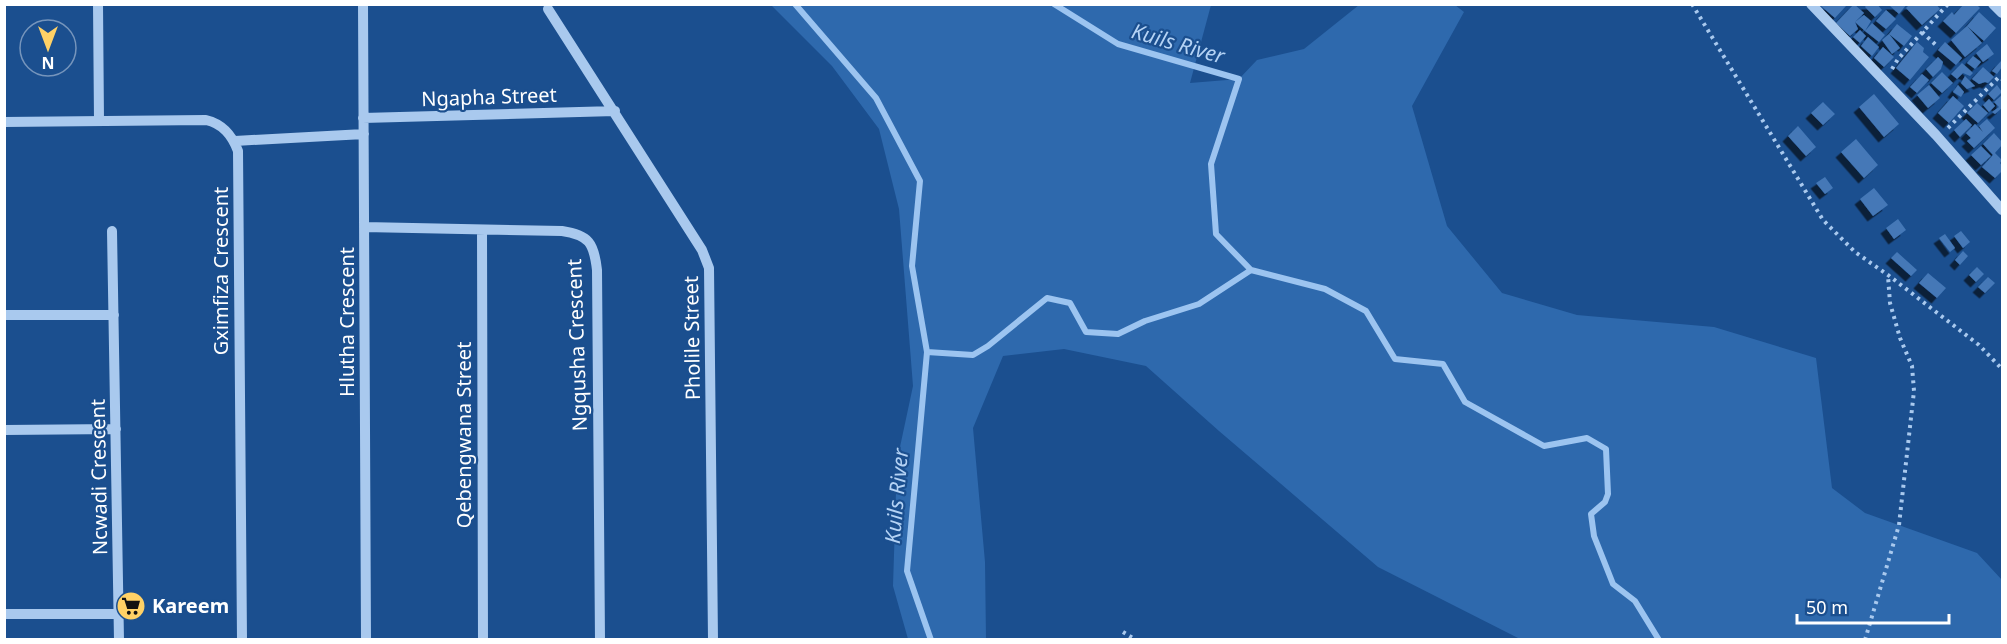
<svg xmlns="http://www.w3.org/2000/svg" width="2007" height="644" font-family="'Noto Sans',sans-serif">
<defs>
<filter id="shadow"><feDropShadow dx="-5.5" dy="5.5" stdDeviation="0" flood-color="#0009"/></filter>
</defs>
<rect width="100%" height="100%" fill="#1b4f8f"/>
<path fill="#2e69ad" d="M771,5H1211L1190,83L1239,79L1257,60L1304,49L1359,5H1455L1464,12L1412,106L1447,226L1502,293L1577,315L1714,327L1816,358L1832,488L1865,513L1977,553L2002,580V639H1520L1378,567L1219,431L1146,366L1064,349L1003,356L973,428L985,562L986,639H908L893,586L897,461L913,386L899,209L879,129L832,66Z"/>
<g fill="none" stroke-linecap="round" stroke-linejoin="round">
<path stroke="#9cc4f0" stroke-width="6" d="M795,4L876,98L920,181L912,266L927,352L907,571L931,640
M1054,4L1118,44L1239,79L1211,164L1216,234L1251,270L1325,289L1366,311L1395,359L1443,364L1465,402L1544,446L1587,438L1606,449L1608,494L1605,502L1591,514L1594,536L1613,584L1635,601L1659,640
M927,352L973,355L988,346L1047,298L1070,303L1086,332L1118,334L1145,321L1199,304L1251,270"/>
</g>
<path fill="#4478b7" filter="url(#shadow)" d="M1822,4H1844L1846,6L1835,18L1821,6Z
M1854,4L1864,13L1855,22L1858,29L1850,36L1836,23Z
M1867,4H1877L1882,10L1875,17L1865,7Z
M1892,4H1907L1899,14L1890,6Z
M1910,4H1936L1940,9L1922,25L1906,8Z
M1964,4H1976L1980,8L1956,33L1943,21L1952,12L1954,15Z
M1886,10L1896,19L1886,29L1876,21Z
M1979,12L1996,28L1984,41L1967,26Z
M1864,15L1871,21L1865,31L1855,22Z
M1872,23L1885,35L1879,42L1865,31Z
M1897,24L1912,36L1904,46L1889,34Z
M1967,26L1982,43L1965,57L1951,40Z
M1860,30L1866,36L1860,43L1853,37Z
M1889,34L1900,48L1892,54L1882,40Z
M1868,37L1879,47L1872,56L1861,46Z
M1917,42L1924,48L1923,52L1929,57L1910,80L1896,68Z
M1945,42L1962,58L1956,65L1938,50Z
M1987,44L1994,54L1983,62L1976,53Z
M1883,47L1894,57L1884,67L1874,58Z
M1973,56L1981,62L1975,69L1967,63Z
M1938,57L1943,62L1941,69L1933,77L1926,69Z
M2001,61L2002,67L1997,74L1992,71Z
M1962,63L1973,73L1970,76L1963,73L1957,79L1951,74Z
M1983,67L1994,77L1988,83L1985,82L1979,84L1972,79Z
M1942,72L1953,83L1942,93L1931,83Z
M1922,74L1929,80L1917,93L1910,87Z
M1965,76L1975,86L1967,89L1961,83Z
M1929,85L1940,98L1928,108L1917,95Z
M1958,85L1964,92L1961,97L1953,92Z
M1997,85L2002,92L1994,100L1988,94Z
M1874,94L1899,124L1884,137L1859,107Z
M2002,95V108L1995,114L1992,112L1999,107L1994,102Z
M1953,96L1964,106L1949,123L1938,113Z
M1989,99L1995,106L1989,112L1983,105Z
M1823,102L1835,114L1823,125L1811,113Z
M1977,103L1988,113L1978,123L1967,113Z
M1966,119L1972,125L1960,137L1954,130Z
M1987,119L1995,128L1974,148L1967,141L1971,138L1966,133L1975,124L1983,132L1979,126Z
M1798,126L1816,147L1806,156L1788,136Z
M1994,133L2002,142V145L1995,153L2002,160L2000,163L2002,166V171L1995,178L1982,167L1993,155L1983,144Z
M1856,139L1878,165L1864,178L1841,152Z
M1981,146L1991,156L1981,165L1971,155Z
M1825,177L1833,188L1825,194L1816,183Z
M1874,188L1888,205L1873,216L1860,199Z
M1898,219L1906,230L1894,239L1886,228Z
M1961,231L1970,242L1963,248L1954,236Z
M1945,234L1955,248L1950,252L1939,238Z
M1963,251L1968,256L1960,265L1955,260Z
M1897,252L1917,270L1911,276L1891,258Z
M1977,267L1984,274L1976,282L1969,275Z
M1928,273L1946,288L1937,298L1919,283Z
M1988,277L1995,283L1985,293L1978,287Z"/>
<g fill="none" stroke-linecap="round" stroke-linejoin="round">
<path stroke="#a9c9ee" stroke-width="4" stroke-dasharray="3 4.5" stroke-linecap="butt" d="M1692,4L1823,220L1855,252L1888,275L1979,345L2002,369
M1922,32L1938,47
M1892,69L1898,59L1948,4
M1948,128L1999,77L2002,79
M1123,632L1136,640
M1865,640L1899,525L1914,391L1912,366L1900,338L1890,303L1888,276"/>
<path stroke="#a9c9ee" stroke-width="10" d="M98,4L99,121
M363,4L366,640
M1811,4L1936,135L2002,210
M1993,4L2002,13
M548,9L702,250L709,268L713,640
M363,118L615,111
M4,122L206,120C223,124 232,135 238,151L242,640
M235,141L364,134
M364,227L562,231C589,235 594,243 597,270L600,640
M482,230L483,640
M112,231L119,640
M4,315H114
M4,430L116,429
M4,614H119"/>
</g>
<defs>
<g id="supermarket-disc" transform="scale(1.5)"><circle r="9.5" fill="#ffd166" stroke="#1b4f8f"/><path d="M-6-5.5h2.5l.6 2H6L4.5 2H-2.5L-4.4-4H-6ZM-1.5 3.2a1.3 1.3 0 1 0 .1 0ZM3 3.2a1.3 1.3 0 1 0 .1 0Z" fill="#111"/></g>
</defs>
<g fill-rule="evenodd">
<use href="#supermarket-disc" x="131" y="606"/>
</g>
<g text-anchor="middle" stroke-width="4.5" stroke-linejoin="round" paint-order="stroke">
<g font-size="20" fill="#fff" stroke="#1b4f8f">
<text transform="translate(489 97) rotate(-2)" y="7">Ngapha Street</text>
<text transform="translate(221 271) rotate(-90)" y="7">Gximfiza Crescent</text>
<text transform="translate(347 322) rotate(-90)" y="7">Hlutha Crescent</text>
<text transform="translate(692 338) rotate(-91)" y="7">Pholile Street</text>
<text transform="translate(577 345) rotate(-92)" y="7">Ngqusha Crescent</text>
<text transform="translate(464 435) rotate(-90)" y="7">Qebengwana Street</text>
<text transform="translate(99 477) rotate(-91)" y="7">Ncwadi Crescent</text>
</g>
<g font-size="20" font-weight="bold" fill="#fff" stroke="#1b4f8f" text-anchor="start">
<text x="152" y="613">Kareem</text>
</g>
<g font-size="21" font-style="italic" fill="#b5d3f5" stroke="#1b4f8f">
<text transform="translate(1178 44) rotate(16)" y="7">Kuils River</text>
<text transform="translate(897 496) rotate(-85)" y="7">Kuils River</text>
</g>
</g>
<rect width="2007" height="644" fill="none" stroke="#ffffff" stroke-width="12"/>
<g transform="translate(48 48) rotate(180)"><circle r="28" fill="#1b4f8f" stroke="#7695bc" stroke-width="1.5"/>
<path d="M0-4.5L10 22L0 15L-10 22Z" fill="#ffd166"/>
<text y="-9" font-size="16" font-weight="bold" text-anchor="middle" fill="#ffffff">N</text>
</g>
<path d="M1797 614v9h152v-9" fill="none" stroke="#ffffff" stroke-width="3"/>
<text x="1806" y="614" font-size="18" fill="#ffffff" stroke="#1b4f8f" stroke-width="4.5" paint-order="stroke">50 m</text>
</svg>
